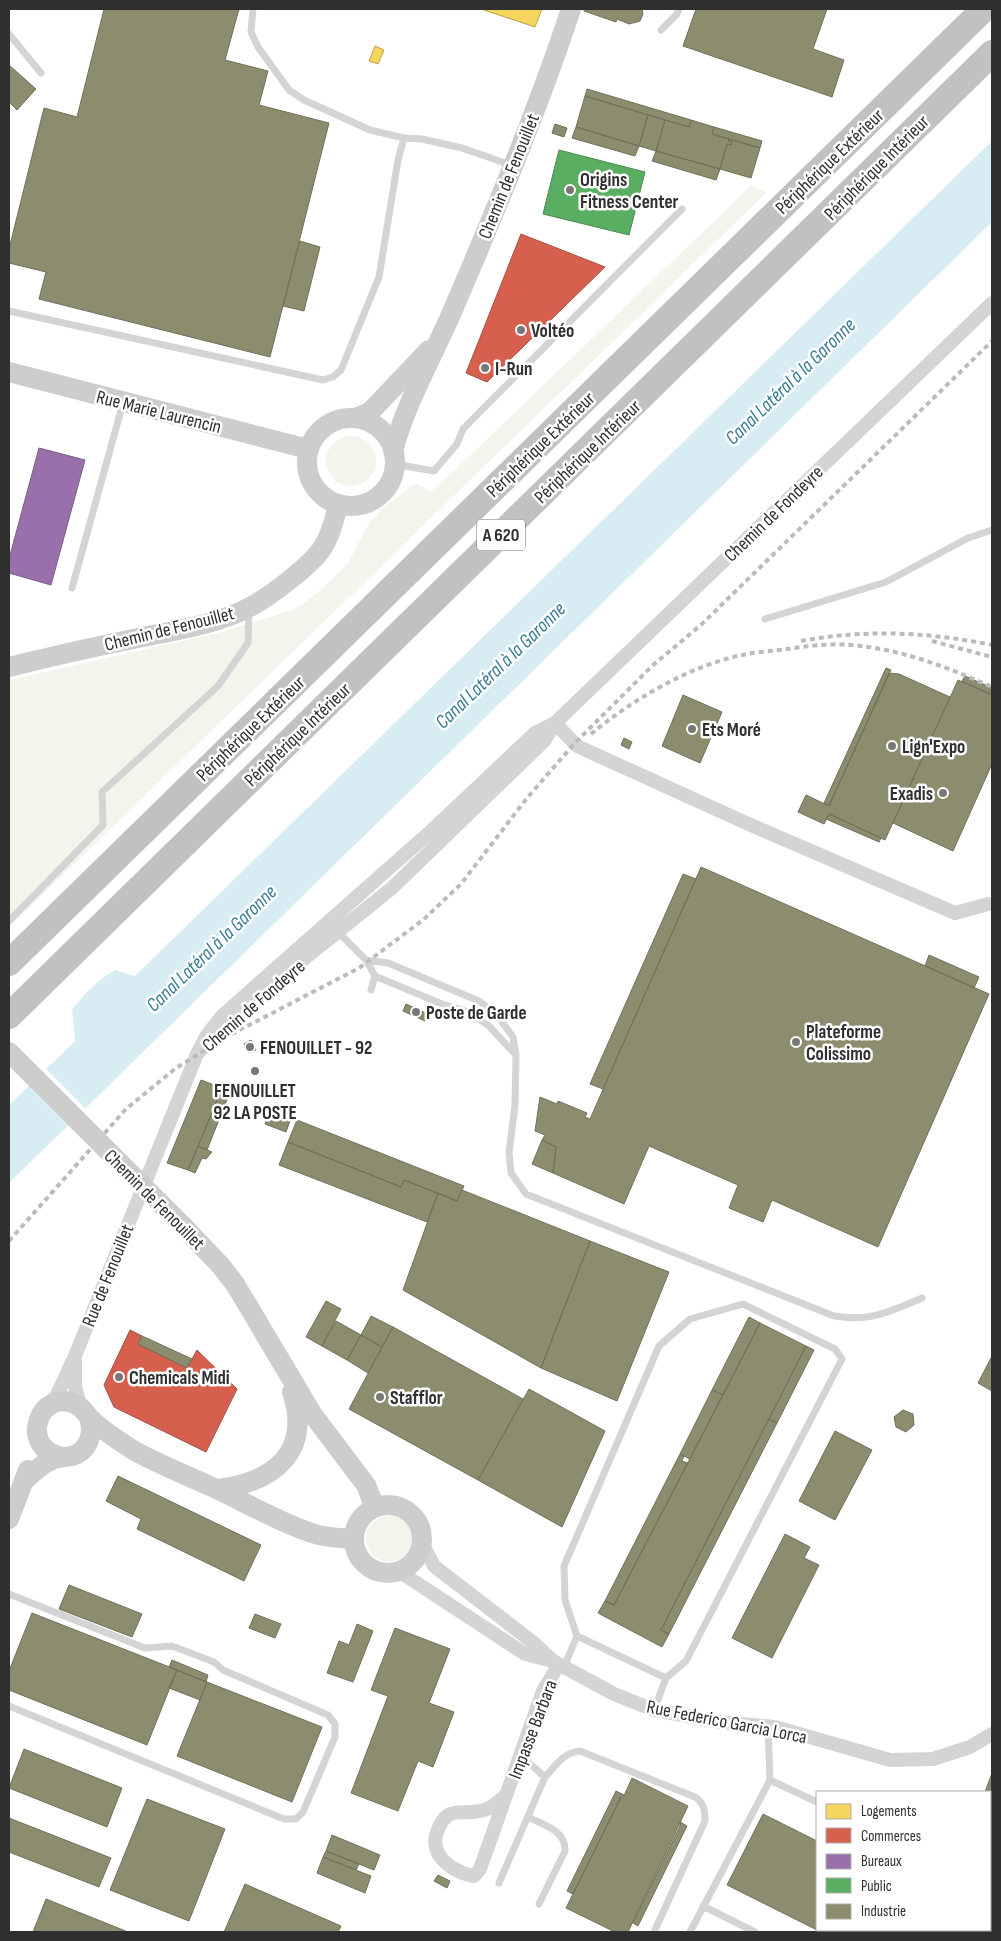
<svg xmlns="http://www.w3.org/2000/svg" width="1001" height="1941" font-family="'Sofia Sans Condensed',sans-serif">
<rect width="100%" height="100%" fill="#fff"/>
<path fill="#f2f5ec" d="M752,185L766,193L9,927V680L222,632L298,608L324,587L348,563L368,525L379,511L416,483L432,492Z
M326 461a25 25 0 1 1 50 0a25 25 0 1 1-50 0Z
M366 1539a23 23 0 1 1 46 0a23 23 0 1 1-46 0Z"/>
<path fill="#d8edf3" d="M992,141V222L9,1183V1105L75,1041L72,1009C85,994 97,980 115,970L135,976Z"/>
<path fill="#fff" d="M44,1067L87,1110L70,1127L27,1084Z"/>
<path fill="#f6d55c" stroke="#baa34e" d="M481,9H542L535,27Z
M375,46L384,50L378,64L369,61Z"/>
<path fill="#d6604d" stroke="#a45144" d="M521,234L605,267L487,382L466,373Z
M130,1330L140,1335L141,1339L138,1344L187,1368L197,1350L237,1389L206,1452L114,1407L104,1385Z"/>
<path fill="#9970ab" stroke="#795c86" d="M39,448L85,460L51,585L9,573V559Z"/>
<path fill="#5aae61" stroke="#4d8852" d="M559,150L645,172L629,235L543,214Z"/>
<path fill="#8c8c6e" stroke="#70705b" d="M104,9H239L225,60L268,71L259,105L329,123L270,357L39,299L46,272L9,263V249L44,108L77,117Z
M584,9H642L643,14L640,21L629,24L617,19L616,22L584,11Z
M696,9H827L813,49L844,60L832,97L683,46Z
M9,65L36,89L17,110L9,102Z
M587,89L691,120L689,127L585,96Z
M585,96L648,115L639,146L576,127Z
M648,115L665,120L656,151L639,146Z
M665,120L689,127L691,120L714,127L712,134L729,139L728,141L732,142L731,145L727,144L720,169L656,151Z
M555,124L567,128L564,137L552,133Z
M576,127L639,146L635,156L572,138Z
M714,127L762,141L760,148L712,134Z
M729,139L760,148L751,178L720,169L727,144L731,145L732,142L728,141Z
M656,151L720,169L716,180L652,161Z
M300,241L320,247L304,311L283,306Z
M886,668L891,670L829,806L824,803Z
M889,673L899,674L950,697L885,840L829,814L824,824L798,812L806,795L829,806Z
M965,676L992,688V695L962,681Z
M958,680L992,695V764L953,851L893,823Z
M683,695L722,712L700,763L662,746Z
M624,738L632,742L629,749L621,745Z
M829,814L881,838L879,842L826,819Z
M701,867L989,994L878,1247L772,1200L763,1222L729,1208L738,1185L649,1146L624,1204L553,1173L556,1147L542,1140L545,1135L535,1131L540,1097L557,1104L558,1101L587,1113L585,1117L590,1119Z
M683,874L696,879L603,1089L590,1084Z
M929,955L979,977L974,988L925,966Z
M406,1004L428,1014L425,1021L403,1011Z
M251,1040L256,1050L249,1053L244,1044Z
M201,1080L222,1088L188,1170L167,1163Z
M222,1088L230,1092L207,1150L198,1146Z
M271,1110L291,1118L286,1132L265,1124Z
M297,1120L464,1186L457,1201L404,1180L401,1187L288,1142Z
M542,1140L556,1147L553,1173L532,1164Z
M288,1142L401,1187L404,1180L438,1193L427,1222L279,1165Z
M198,1146L212,1152L206,1159L202,1158L195,1173L188,1170Z
M462,1190L590,1241L541,1368L403,1290L438,1193L457,1201Z
M590,1241L669,1272L617,1401L541,1368Z
M326,1301L341,1309L322,1346L306,1337Z
M371,1316L393,1327L382,1347L361,1335Z
M749,1317L760,1323L723,1395L712,1390Z
M336,1321L361,1335L347,1360L322,1346Z
M760,1323L806,1346L661,1630L669,1634L662,1647L598,1613L605,1601L614,1605Z
M393,1327L523,1399L478,1480L349,1409Z
M140,1335L192,1359L187,1368L138,1344L141,1339Z
M361,1335L382,1347L368,1373L347,1360Z
M806,1346L814,1350L777,1423L769,1419Z
M992,1356V1391L978,1383Z
M529,1389L605,1431L562,1527L478,1480Z
M712,1390L723,1395L690,1459L680,1454Z
M903,1410L913,1414L914,1425L906,1432L896,1427L894,1417Z
M769,1419L777,1423L669,1634L661,1630Z
M835,1431L872,1450L835,1520L799,1501Z
M680,1454L684,1456L682,1461L688,1463L614,1605L605,1601Z
M118,1476L261,1545L244,1581L137,1529L141,1519L106,1501Z
M785,1534L810,1547L804,1558L819,1565L772,1658L732,1638Z
M69,1585L142,1614L132,1637L59,1609Z
M32,1613L177,1670L147,1745L9,1690V1671Z
M255,1614L281,1624L275,1638L249,1628Z
M357,1624L373,1631L353,1682L327,1673L339,1641L349,1645Z
M395,1628L450,1649L429,1703L454,1712L433,1767L418,1761L398,1811L351,1793L388,1696L371,1690Z
M172,1660L208,1675L206,1682L169,1667Z
M177,1670L207,1682L200,1700L169,1688Z
M207,1682L322,1727L292,1802L177,1756Z
M24,1749L122,1788L107,1827L9,1788Z
M992,1773V1798H990V1792H985Z
M632,1778L688,1806L628,1932H615L566,1908L621,1797L623,1798Z
M616,1791L624,1795L621,1797L573,1894L567,1891Z
M147,1799L225,1829L189,1921L110,1890Z
M763,1814L817,1841V1930H880L879,1932H821L727,1885Z
M9,1818L111,1858L99,1887L9,1852Z
M680,1822L687,1826L638,1926L633,1923L680,1826Z
M332,1835L380,1855L374,1870L326,1851Z
M326,1851L359,1864L356,1870L323,1857Z
M323,1857L371,1876L365,1893L317,1873Z
M438,1875L450,1881L447,1888L434,1881Z
M245,1884L341,1926L338,1932H224Z
M46,1899L128,1932H33Z"/>
<g fill="none" stroke-linecap="round" stroke-linejoin="round">
<path stroke="#d4d4d4" stroke-width="7" d="M253,9L251,32L258,47L289,90L304,100L370,130L404,138L422,139L462,148L511,165
M661,30L677,14L679,9
M9,34L41,73
M9,311L323,380L333,377L341,370L379,277L398,160L404,138
M394,464L434,471L457,444L463,429L682,209
M72,588L123,403
M765,619L886,582L968,538L992,530
M9,921L103,825L102,792L218,686L248,643L249,610
M336,930L366,960L375,976L371,990
M366,960L388,963L479,1001L497,1015L513,1037L516,1055L515,1105L509,1153L511,1173L526,1194L834,1316C871,1322 888,1312 922,1298
M375,976L442,1004L469,1012L489,1026L516,1055
M9,1594L145,1648L172,1646L214,1662L223,1670L328,1715L335,1724V1737L303,1812L296,1819H284L9,1706
M577,1636L666,1678
M564,1667L577,1636L565,1600L564,1566L659,1346L690,1319L743,1304L835,1349L842,1359L686,1661L666,1678L654,1710
M768,1726L770,1780L817,1802
M520,1755L545,1777C556,1765 563,1753 580,1751L695,1797C704,1803 705,1810 705,1821L654,1932
M528,1817C543,1825 566,1830 565,1851L539,1904
M499,1883L545,1777
M703,1906L755,1932
M690,1932L770,1780"/>
<path stroke="#d4d4d4" stroke-width="14" d="M555,723L577,746L744,822L955,913L988,904
M197,1054L269,987L392,888L544,741L555,723L992,303
M75,1360V1387L81,1408
M48,1407L57,1395L75,1356L197,1054L207,1035L222,1016L430,832L535,733L555,723
M422,1543L434,1566L535,1644L553,1661
M400,1572L525,1654L553,1661L614,1694L654,1710L721,1722L775,1727L890,1760L933,1759L970,1747L992,1734
M506,1795C500,1800 493,1808 484,1810C462,1817 448,1802 437,1832C434,1839 435,1848 439,1855C446,1866 461,1874 474,1876L480,1869L543,1691L559,1664
M966,1930L972,1932
M935,1932L937,1930"/>
<path stroke="#cdcdcd" stroke-width="20" d="M9,372L308,449
M355,418L370,412L429,350
M307 462a44 44 0 1 1 88 0a44 44 0 1 1-88 0Z
M393,451C407,399 435,353 455,305C497,207 538,109 571,9
M9,667C53,656 98,646 143,637C178,630 218,624 250,607C269,597 312,565 323,547C331,534 335,519 338,504
M184,1227L221,1266L235,1284L313,1415L366,1485L375,1508
M63,1457C16,1449 40,1385 77,1405C84,1409 87,1416 93,1421C105,1432 119,1441 133,1450C158,1464 186,1475 212,1487C245,1502 278,1522 312,1533C325,1538 340,1538 354,1539
M24,1481C33,1473 41,1464 52,1460C59,1457 65,1457 72,1456C89,1451 94,1433 89,1418
M218,1489C274,1482 312,1452 292,1392
M354 1539a34 34 0 1 1 68 0a34 34 0 1 1-68 0Z
M9,1519L28,1470"/>
<path stroke="#c1c1c1" stroke-width="26" d="M9,963L984,9
M9,1016L992,53"/>
<path stroke="#bbb" stroke-width="4" stroke-dasharray="5 4" stroke-linecap="butt" d="M801,641C866,629 928,632 992,645
M932,641L992,657
M591,734C632,700 689,666 742,655C756,652 772,651 787,649C807,646 830,643 851,645C901,649 947,667 992,687
M9,1241L126,1109L176,1068L230,1035L359,968L423,920L461,884L527,798L574,744L652,666L702,624L992,341"/>
<path stroke="#cdcdcd" stroke-width="20" d="M9,1052L184,1227"/>
</g>
<g fill="#787878" stroke="#fff" stroke-width="2">
<circle cx="570" cy="190" r="5"/>
<circle cx="521" cy="330" r="5"/>
<circle cx="485" cy="368" r="5"/>
<circle cx="692" cy="729" r="5"/>
<circle cx="892" cy="746" r="5"/>
<circle cx="943" cy="793" r="5"/>
<circle cx="416" cy="1012" r="5"/>
<circle cx="796" cy="1042" r="5"/>
<circle cx="250" cy="1047" r="5"/>
<circle cx="255" cy="1071" r="5"/>
<circle cx="119" cy="1377" r="5"/>
<circle cx="380" cy="1397" r="5"/>
</g>
<g text-anchor="middle" stroke-width="5" stroke-linejoin="round" paint-order="stroke">
<rect fill="#fff" stroke="#6d6d6d" stroke-width="1" x="477" y="519.5" width="48" height="31" rx="4"/>
<g font-size="18" font-weight="bold" fill="#2f2f2f">
<text x="501" y="541">A 620</text>
</g>
<g font-size="19" fill="#2f2f2f" stroke="#fff">
<text transform="translate(829 161) rotate(-44)" y="7">Périphérique Extérieur</text>
<text transform="translate(876 167) rotate(-45)" y="7">Périphérique Intérieur</text>
<text transform="translate(508 176) rotate(-68)" y="7">Chemin de Fenouillet</text>
<text transform="translate(159 411) rotate(14)" y="7">Rue Marie Laurencin</text>
<text transform="translate(540 444) rotate(-44)" y="7">Périphérique Extérieur</text>
<text transform="translate(587 451) rotate(-44)" y="7">Périphérique Intérieur</text>
<text transform="translate(773 513) rotate(-44)" y="7">Chemin de Fondeyre</text>
<text transform="translate(169 628) rotate(-14)" y="7">Chemin de Fenouillet</text>
<text transform="translate(250 728) rotate(-44)" y="7">Périphérique Extérieur</text>
<text transform="translate(297 734) rotate(-44)" y="7">Périphérique Intérieur</text>
<text transform="translate(253 1005) rotate(-41)" y="7">Chemin de Fondeyre</text>
<text transform="translate(155 1199) rotate(45)" y="7">Chemin de Fenouillet</text>
<text transform="translate(107 1275) rotate(-68)" y="7">Rue de Fenouillet</text>
<text transform="translate(727 1721) rotate(11)" y="7">Rue Federico Garcia Lorca</text>
<text transform="translate(532 1729) rotate(-69)" y="7">Impasse Barbara</text>
</g>
<g font-size="19" font-weight="bold" fill="#2f2f2f" stroke="#fff" text-anchor="start">
<text x="580" y="186">Origins<tspan x="580" dy="22">Fitness Center</tspan></text>
<text x="531" y="337">Voltéo</text>
<text x="495" y="375">I-Run</text>
<text x="702" y="736">Ets Moré</text>
<text x="902" y="753">Lign'Expo</text>
<text x="933" y="800" text-anchor="end">Exadis</text>
<text x="426" y="1019">Poste de Garde</text>
<text x="806" y="1038">Plateforme<tspan x="806" dy="22">Colissimo</tspan></text>
<text x="260" y="1054">FENOUILLET - 92</text>
<text x="255" y="1097" text-anchor="middle">FENOUILLET<tspan x="255" dy="22">92 LA POSTE</tspan></text>
<text x="129" y="1384">Chemicals Midi</text>
<text x="390" y="1404">Stafflor</text>
</g>
<g font-size="20" font-style="italic" fill="#357b91" stroke="#fff">
<text transform="translate(790 381) rotate(-44)" y="7">Canal Latéral à la Garonne</text>
<text transform="translate(500 665) rotate(-44)" y="7">Canal Latéral à la Garonne</text>
<text transform="translate(211 948) rotate(-44)" y="7">Canal Latéral à la Garonne</text>
</g>
</g>
<rect width="1001" height="1941" fill="none" stroke="#2f2f2f" stroke-width="20"/>
<rect x="816" y="1791" width="175" height="140" fill="#ffffff" stroke="#acacac"/>
<rect x="826" y="1804" width="25" height="15" fill="#f6d55c" stroke="#acacac"/>
<text x="861" y="1816" font-size="15" fill="#2f2f2f">Logements</text>
<rect x="826" y="1828" width="25" height="15" fill="#d6604d" stroke="#acacac"/>
<text x="861" y="1841" font-size="15" fill="#2f2f2f">Commerces</text>
<rect x="826" y="1854" width="25" height="15" fill="#9970ab" stroke="#acacac"/>
<text x="861" y="1866" font-size="15" fill="#2f2f2f">Bureaux</text>
<rect x="826" y="1878" width="25" height="15" fill="#5aae61" stroke="#acacac"/>
<text x="861" y="1891" font-size="15" fill="#2f2f2f">Public</text>
<rect x="826" y="1904" width="25" height="15" fill="#8c8c6e" stroke="#acacac"/>
<text x="861" y="1916" font-size="15" fill="#2f2f2f">Industrie</text>
</svg>
